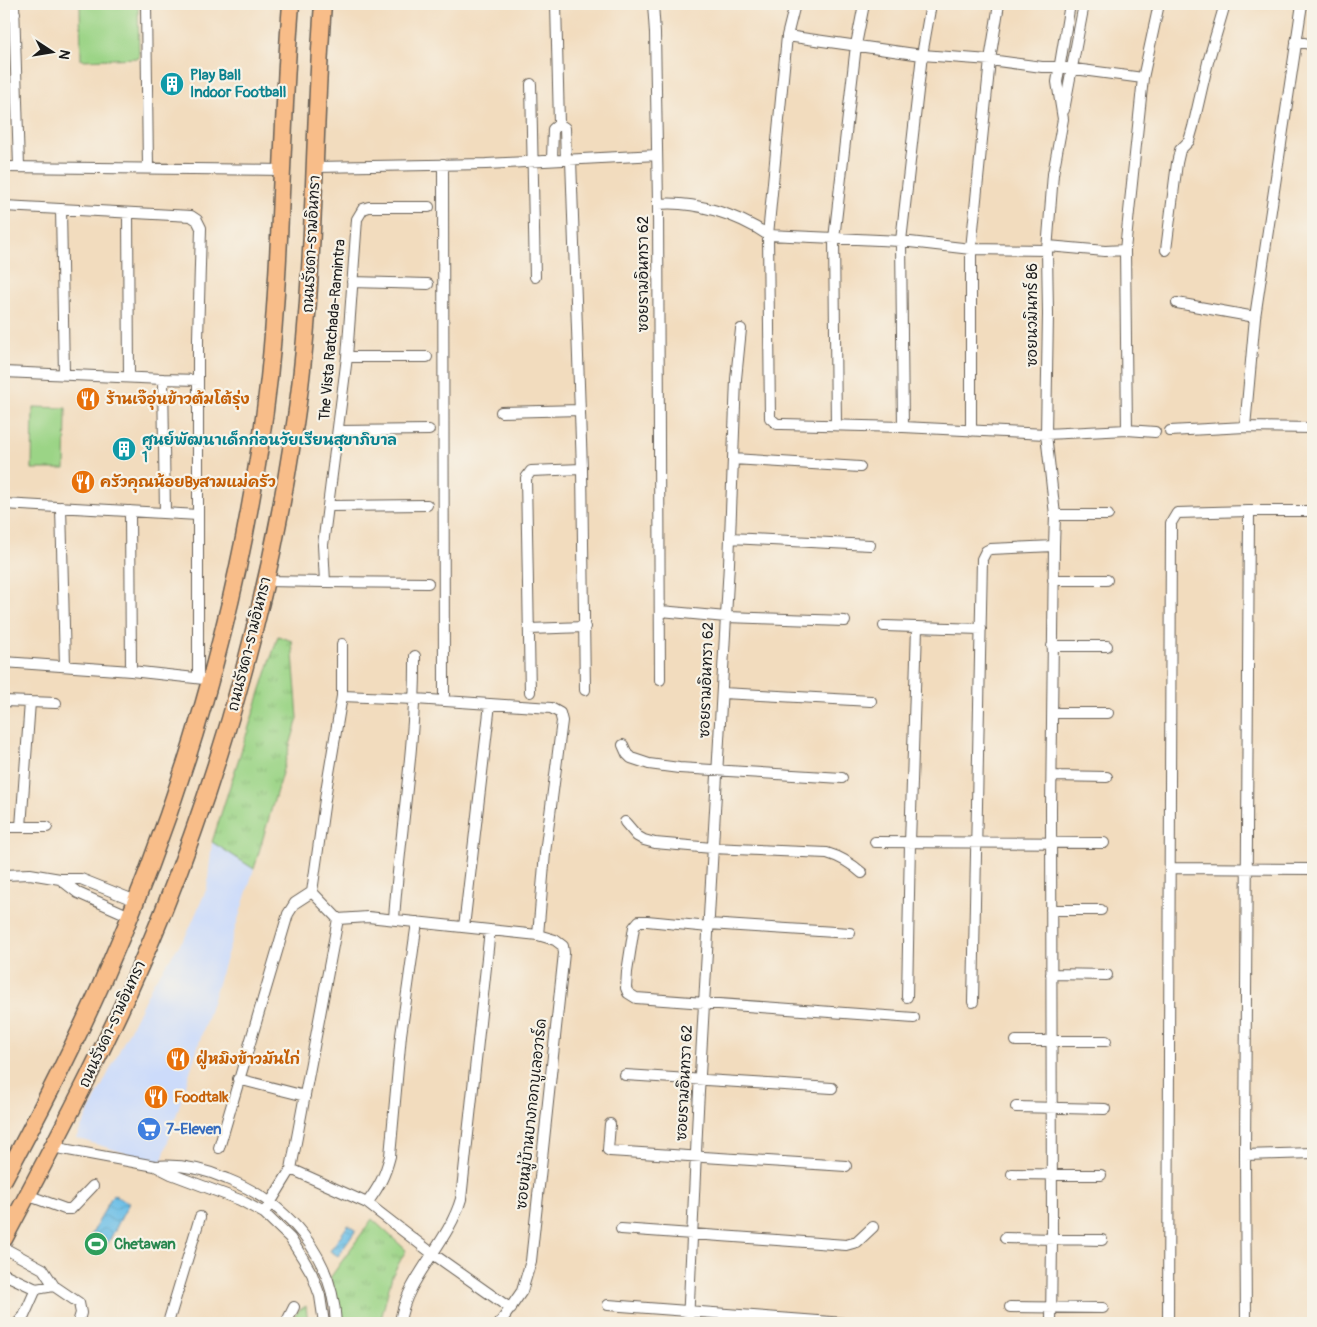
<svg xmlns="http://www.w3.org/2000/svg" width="1317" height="1327" font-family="Pangolin,'Playpen Sans Thai',sans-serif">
<defs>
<pattern id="grass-tufts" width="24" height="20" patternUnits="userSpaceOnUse" patternTransform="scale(1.25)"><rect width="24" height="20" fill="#9bd486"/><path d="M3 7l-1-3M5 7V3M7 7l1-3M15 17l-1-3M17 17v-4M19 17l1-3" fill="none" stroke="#85b573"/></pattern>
<pattern id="water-waves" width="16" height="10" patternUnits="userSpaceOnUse" patternTransform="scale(1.25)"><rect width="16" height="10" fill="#6abee6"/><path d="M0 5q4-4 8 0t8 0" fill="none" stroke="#5ba3c5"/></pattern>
</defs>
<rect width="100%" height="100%" fill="#f7f3e8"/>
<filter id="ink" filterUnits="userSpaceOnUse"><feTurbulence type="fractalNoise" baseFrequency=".02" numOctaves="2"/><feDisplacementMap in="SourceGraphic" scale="10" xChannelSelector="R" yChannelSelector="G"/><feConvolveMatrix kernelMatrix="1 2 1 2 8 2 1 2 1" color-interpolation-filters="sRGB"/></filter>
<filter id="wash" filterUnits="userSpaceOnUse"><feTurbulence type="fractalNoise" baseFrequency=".0096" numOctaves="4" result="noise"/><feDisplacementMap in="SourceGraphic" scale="20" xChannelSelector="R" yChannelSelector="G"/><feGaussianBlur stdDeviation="1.12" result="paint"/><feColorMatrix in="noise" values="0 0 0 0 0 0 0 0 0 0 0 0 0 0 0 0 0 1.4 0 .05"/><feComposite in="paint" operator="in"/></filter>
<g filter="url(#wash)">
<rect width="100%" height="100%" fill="#f2dcbe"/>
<path fill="#ccdbfa" d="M212,842L254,869L161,1164L76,1138L153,983L187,934L207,888Z"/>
<path fill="url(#grass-tufts)" stroke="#5c7851" d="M278,636L292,641L298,718L254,869L212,842Z
M372,1219L406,1250L392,1276L380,1323H339L330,1278Z
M306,1306L308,1323H288L298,1311Z"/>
<path fill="#9bd486" stroke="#5c7851" d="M80,4H138L139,58L81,60Z
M33,407L66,408L65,469H32Z"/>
<path fill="url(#water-waves)" stroke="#436d81" d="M113,1194L129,1203L107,1245L91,1236Z
M348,1225L356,1230L338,1256L330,1251Z"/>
</g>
<g filter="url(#ink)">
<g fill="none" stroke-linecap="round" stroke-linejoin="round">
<g stroke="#675f55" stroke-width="12">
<path id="minor" d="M14,4L19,167
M146,4L148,169
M556,4L559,124
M653,4L655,33L658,204L660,680
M795,4L787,36L768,235L770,418L777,424H782L903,427L1046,434L1127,430L1155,432
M4,13H15
M787,36L922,55L990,60L1042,67H1059L1143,78
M1296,41L1313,45
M531,84L535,277
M1064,110L1084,4
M559,124L565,128L566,160
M552,160L553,129L559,124
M571,160L582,469L585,690
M443,164L444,695
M4,167L283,170
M315,167L486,164L657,155
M658,204C695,201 737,214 768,235L901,241L971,249L1047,250
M4,206L191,216L197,220L201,228L198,339V677
M61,209L64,374
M128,213L129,377
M1048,246L1105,251L1125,250
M1166,250L1177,163L1180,150L1189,141L1193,127L1208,62L1225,4
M352,282L428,284
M1177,303L1255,317
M347,357H427
M4,372L163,379L165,513
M163,379L198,380
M501,412L580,410
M836,425L834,239L856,45L864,4
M903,427L901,241L922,55L931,4
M1245,427L1255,317L1302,4
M1127,430L1125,250L1143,78L1159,4
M338,431L429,430
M971,431V249L990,60L999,4
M1170,431L1245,427L1313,428
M733,459L860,467
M4,504L198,515
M329,506L427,505
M61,507L65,666
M130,511L131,671
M1055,515H1108
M730,538L870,545
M1053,580H1107
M266,581L325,582L323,545L347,357L357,219L363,209L369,207H429
M325,582L428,583
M661,611L726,617L845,621
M884,626L981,629
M529,629L585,627
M342,644V696L327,785L312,892L338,919L368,917L538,935L555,940L563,946L564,953L531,1261L522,1291L500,1323
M1052,646H1107
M4,662L131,671L204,679
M530,692L526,478L531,471L582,469
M722,693L871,701
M342,696L415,699L551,708L560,713L562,721L545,853L538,935
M4,701L56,703
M1053,713H1108
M623,745L627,754L631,758L649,764L679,768L842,778
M1053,776L1107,777
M625,822L637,836L644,840L655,843L712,848L827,853C841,857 851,863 862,873
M4,827H47
M21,827L30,702
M875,842L1104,843
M1170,868L1313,869
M4,875L30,874L60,879H81L136,901
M60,879L78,893L130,916
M1051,910H1101
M394,919C400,831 416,744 415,656
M709,924L850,933
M464,927L490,704
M709,927L647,921H639L634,927L627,972L626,988L628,993L636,998L914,1018
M1051,974L1107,975
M907,997L910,843L917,628
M973,1002L982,559L986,551L990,549L1054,546L1055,515L1046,434L1048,314L1047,250L1053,174L1063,119L1057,82L1070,4
M1016,1041H1106
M625,1075L832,1088
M238,1079L305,1096
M1016,1107L1105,1109
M610,1124L608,1150L610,1151L846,1166
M52,1147L155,1166L171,1174L240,1200L264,1213L290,1238L302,1257L312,1274L320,1296L324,1323
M219,1148L288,914L295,903L312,892
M1245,1155L1313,1153
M156,1166C181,1164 204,1169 227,1179C288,1203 333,1256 336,1323
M291,1169L367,1203L433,1254L511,1309
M1012,1174L1101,1175
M27,1195L65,1209H71L93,1186
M367,1203C379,1187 385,1176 390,1156L401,1035L417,922
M264,1213L291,1169L338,919
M621,1229L846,1245L857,1242L873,1227
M1005,1238L1102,1240
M4,1248L43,1269L54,1286L79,1303L81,1313L78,1323
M4,1274L36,1289L54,1286
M608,1305L844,1323
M1010,1307L1103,1308
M18,1323L24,1316L36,1289
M168,1323L200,1217
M286,1323L294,1307
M400,1323C405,1279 448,1244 461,1199L490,930
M688,1323L698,1110L729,564L736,379L741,329
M1051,1323L1052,1240L1051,810L1054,546
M1168,1323L1171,523L1177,513L1249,511H1313
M1246,1323L1245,1155L1249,511"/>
</g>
<g stroke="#675f55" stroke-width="19">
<path id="primary" d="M4,1179C38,1116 71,1052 100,987C186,793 245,589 269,378C282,254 281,128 291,4
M4,1239C61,1132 118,1024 163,912C224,760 268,600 293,437C316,294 312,148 323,4"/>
</g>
<use href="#minor" stroke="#fff" stroke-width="10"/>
<use href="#primary" stroke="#f8bd89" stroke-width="16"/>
</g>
</g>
<defs>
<g id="building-disc" transform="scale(1.25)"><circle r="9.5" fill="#0f9aa8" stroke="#f7f3e8"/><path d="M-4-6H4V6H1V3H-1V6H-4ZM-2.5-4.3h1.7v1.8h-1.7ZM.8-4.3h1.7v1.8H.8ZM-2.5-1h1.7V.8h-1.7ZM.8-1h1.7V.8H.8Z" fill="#fff"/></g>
<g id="restaurant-disc" transform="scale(1.25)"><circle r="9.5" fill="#e8710a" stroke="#f7f3e8"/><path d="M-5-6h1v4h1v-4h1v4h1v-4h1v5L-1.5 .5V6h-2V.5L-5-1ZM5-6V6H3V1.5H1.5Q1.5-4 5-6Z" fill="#fff"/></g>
<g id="supermarket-disc" transform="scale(1.25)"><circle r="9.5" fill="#3f7fe0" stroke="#f7f3e8"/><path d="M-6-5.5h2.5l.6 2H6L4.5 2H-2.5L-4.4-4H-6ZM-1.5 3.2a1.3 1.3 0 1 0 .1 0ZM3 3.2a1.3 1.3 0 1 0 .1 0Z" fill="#fff"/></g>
<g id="stadium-disc" transform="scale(1.25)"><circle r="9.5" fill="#2e9e5b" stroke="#f7f3e8"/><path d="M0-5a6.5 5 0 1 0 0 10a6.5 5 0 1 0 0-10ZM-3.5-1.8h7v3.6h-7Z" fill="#fff"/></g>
</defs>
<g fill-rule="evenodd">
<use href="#building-disc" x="172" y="84"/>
<use href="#restaurant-disc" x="88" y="399"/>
<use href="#building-disc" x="124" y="449"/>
<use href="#restaurant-disc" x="83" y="482"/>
<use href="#restaurant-disc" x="178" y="1059"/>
<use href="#restaurant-disc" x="156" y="1097"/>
<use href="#supermarket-disc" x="149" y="1129"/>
<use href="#stadium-disc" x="96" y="1244"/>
</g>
<g text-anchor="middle" stroke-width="4.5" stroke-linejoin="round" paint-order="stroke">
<g font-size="15" font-weight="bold" fill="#0d838f" stroke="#f7f3e8" text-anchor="start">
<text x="190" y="80">Play Ball<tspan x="190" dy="17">Indoor Football</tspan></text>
<text x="142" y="445">ศูนย์พัฒนาเด็กก่อนวัยเรียนสุขาภิบาล<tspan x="142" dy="17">1</tspan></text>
</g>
<g font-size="15" fill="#1c1c1c" stroke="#f7f3e8">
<text transform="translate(311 244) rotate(-87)" y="5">ถนนรัชดา-รามอินทรา</text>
<text transform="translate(643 274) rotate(-90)" y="5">ซอยรามอินทรา 62</text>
<text transform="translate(1032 315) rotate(-90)" y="5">ซอยนวมินทร์ 86</text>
<text transform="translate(332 330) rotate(-85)" y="5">The Vista Ratchada-Ramintra</text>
<text transform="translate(249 644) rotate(-76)" y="5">ถนนรัชดา-รามอินทรา</text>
<text transform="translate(706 680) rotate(-88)" y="5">ซอยรามอินทรา 62</text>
<text transform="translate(112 1024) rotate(-65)" y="5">ถนนรัชดา-รามอินทรา</text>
<text transform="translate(684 1083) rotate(-87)" y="5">ซอยรามอินทรา 62</text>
<text transform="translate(531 1114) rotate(-84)" y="5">ซอยหมู่บ้านบางกอกบูเลอวาร์ด</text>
</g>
<g font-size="15" font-weight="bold" fill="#c56008" stroke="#f7f3e8" text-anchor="start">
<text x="106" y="404">ร้านเจ๊อุ่นข้าวต้มโต้รุ่ง</text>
<text x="100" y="487">ครัวคุณน้อยByสามแม่ครัว</text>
<text x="196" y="1064">ฝู่หมิงข้าวมันไก่</text>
<text x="174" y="1102">Foodtalk</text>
</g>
<g font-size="15" font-weight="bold" fill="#366cbe" stroke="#f7f3e8" text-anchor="start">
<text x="166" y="1134">7-Eleven</text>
</g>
<g font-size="15" font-weight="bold" fill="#27864d" stroke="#f7f3e8" text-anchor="start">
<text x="114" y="1249">Chetawan</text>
</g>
</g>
<rect width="1317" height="1327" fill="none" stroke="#f7f3e8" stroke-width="20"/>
<g transform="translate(52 52) rotate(102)" stroke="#f7f3e8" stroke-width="4" paint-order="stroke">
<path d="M0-4L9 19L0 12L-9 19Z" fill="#1c1c1c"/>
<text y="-8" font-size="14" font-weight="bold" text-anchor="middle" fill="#1c1c1c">N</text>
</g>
</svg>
